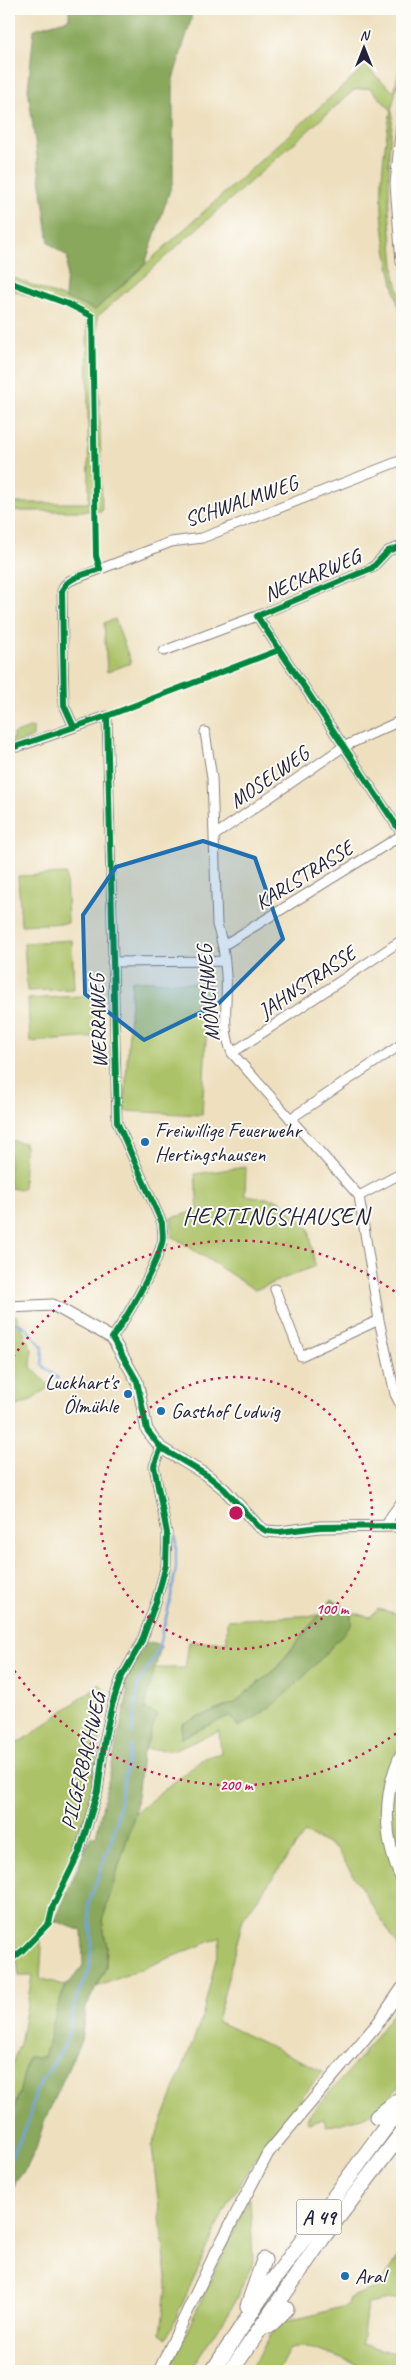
<svg xmlns="http://www.w3.org/2000/svg" width="411" height="2380" font-family="Caveat,sans-serif">
<rect width="100%" height="100%" fill="#fdfcf7"/>
<filter id="ink" filterUnits="userSpaceOnUse"><feTurbulence type="fractalNoise" baseFrequency=".02" numOctaves="2"/><feDisplacementMap in="SourceGraphic" scale="10" xChannelSelector="R" yChannelSelector="G"/><feConvolveMatrix kernelMatrix="1 2 1 2 8 2 1 2 1" color-interpolation-filters="sRGB"/></filter>
<filter id="wash" filterUnits="userSpaceOnUse"><feTurbulence type="fractalNoise" baseFrequency=".0096" numOctaves="4" result="noise"/><feDisplacementMap in="SourceGraphic" scale="20" xChannelSelector="R" yChannelSelector="G"/><feGaussianBlur stdDeviation="1.12" result="paint"/><feColorMatrix in="noise" values="0 0 0 0 0 0 0 0 0 0 0 0 0 0 0 0 0 1.4 0 .05"/><feComposite in="paint" operator="in"/></filter>
<g filter="url(#wash)">
<rect width="100%" height="100%" fill="#eee0bf"/>
<path fill="#acc267" stroke="#677251" d="M402,56V69L391,110L393,116L389,151V210L395,277L402,303V319C392,283 384,247 382,210C380,176 385,142 391,110L370,88L354,90L97,317L102,511H9V503H89L87,320L62,308L9,289V276L95,310L365,66L394,92Z
M115,619L131,663L107,672L104,623Z
M33,727V737L9,746V741L13,739V734Z
M66,874L68,923L21,925L18,876Z
M72,940L74,989L27,991L24,943Z
M132,980L209,984L202,1115L124,1111Z
M97,995L98,1037L30,1042L28,999Z
M9,1140L25,1143L23,1189L9,1188Z
M246,1167L245,1195L279,1200L309,1229L315,1266L255,1290L172,1236V1218L198,1210L195,1174Z
M9,1315H16L32,1350L31,1367L50,1386L33,1399L9,1410V1398L13,1388L9,1384Z
M378,1609L402,1615V1952L336,1848L305,1833L243,1919L217,2021L323,2071L262,2148L227,2204L167,2338L161,2334L167,2278L152,2147L202,2018L221,1937L97,1987L106,1967L107,1947L102,1921L135,1813L204,1758L221,1753L219,1731L175,1750L145,1749L157,1715L145,1709L148,1684L155,1668H185L189,1642H227V1620L319,1615L276,1668L234,1703L182,1724L181,1738L231,1715L238,1726C279,1709 321,1658 351,1625V1612L370,1617Z
M100,1684L106,1693L94,1785L77,1852L48,1920L55,1921L38,1938L42,1948L40,1978L66,1986L59,2003L44,2057L19,2094L9,2123V2071L20,2044L32,1976H19L17,1961L9,1967V1954L16,1948L9,1933V1747L25,1739Z
M402,2002V2083C374,2116 367,2117 326,2127L324,2119L308,2122L307,2118L354,2065Z
M250,2197L253,2263L232,2307L189,2371H168Z
M402,2251V2301L396,2299L367,2304L362,2344L401,2355L398,2365L402,2367V2371H377L304,2346L290,2348L278,2371H249L272,2333L287,2320L306,2317L348,2305L349,2298L380,2286Z"/>
<path fill="#89a85c" stroke="#56654c" d="M69,9H191V20L173,79V181L145,264L95,310L65,298L68,257L49,243L28,90L34,29L69,19Z
M332,1599L351,1612V1625C321,1658 279,1709 238,1727L231,1715L181,1738L182,1724L234,1703L276,1669Z
M146,1642L161,1646C156,1668 148,1686 145,1709L157,1715L142,1756L135,1813L102,1921L107,1947L106,1967L86,2007L81,2040L44,2122L36,2149L27,2167L15,2183L9,2200V2123L19,2094L28,2057H44L59,2002L66,1986L83,1966L82,1931L55,1921L91,1836H96L128,1692L123,1685Z"/>
<g fill="none" stroke-linecap="round" stroke-linejoin="round">
<path stroke="#71a4dd" stroke-width="2.5" d="M9,1322L23,1325L43,1347L42,1365L58,1378
M132,1734L138,1684L157,1653L170,1602L176,1568V1537
M9,2163L27,2125L36,2091L66,2043L75,2001L89,1970L92,1942L88,1905L114,1832L131,1745"/>
</g>
</g>
<g filter="url(#ink)">
<g fill="none" stroke-linecap="round" stroke-linejoin="round">
<g stroke="#88817d" stroke-width="11">
<path id="street" d="M257,616L402,834
M164,651L257,616L372,568L388,551L402,546
M74,727L64,705L62,591L64,586L69,581L171,542L202,538L402,460
M205,732L212,778L217,925C223,942 225,957 226,975C228,1003 221,1027 232,1053L359,1196L379,1320L395,1394L402,1408
M17,747L107,716L117,1122L162,1223C162,1230 164,1237 162,1243C155,1268 128,1316 112,1338
M215,835L343,747L402,720
M224,945L402,835
M112,962L224,961
M232,1053L402,940
M290,1119L402,1044
M359,1196L402,1173
M275,1289L301,1356L379,1320
M386,1526L391,1516L402,1501
M79,1853L98,1791L105,1737L112,1705L121,1678L141,1643L157,1599L166,1565L167,1533L154,1466L161,1448"/>
</g>
<g stroke="#88817d" stroke-width="13">
<path id="secondary" d="M402,125L396,184L402,262
M9,1307L53,1305L112,1338L137,1381L147,1430L161,1448L208,1476L224,1489L258,1526L266,1531L279,1532L320,1527L402,1526
M402,1752C382,1793 383,1840 402,1880
M159,2371L213,2258L268,2153L378,2023L402,1988"/>
</g>
<g stroke="#88817d" stroke-width="17">
<path id="highway" d="M377,2117L399,2100
M248,2306L264,2260
M269,2326L286,2309
M213,2371L263,2294L402,2105
M231,2371L326,2233L402,2133"/>
</g>
<use href="#street" stroke="#fff" stroke-width="9"/>
<use href="#secondary" stroke="#fff" stroke-width="11"/>
<use href="#highway" stroke="#fff" stroke-width="15"/>
<g stroke="#fdfcf7" stroke-width="9">
<path id="cycleway" d="M9,282L68,304L92,316L96,556L100,569C87,574 66,577 62,591L64,705L74,727
M402,546L388,551L372,568L257,616L402,834
M107,716L117,1122L162,1223C162,1230 164,1237 162,1243C155,1268 128,1316 112,1338L137,1381L147,1430L161,1448L208,1476L224,1489L258,1526L266,1531L279,1532L320,1527L402,1526
M9,749L107,716L279,650
M9,1961L22,1951L49,1923L53,1906L79,1853L98,1791L105,1737L112,1705L121,1678L141,1643L157,1599L166,1565L167,1533L154,1466L161,1448"/>
</g>
<use href="#cycleway" stroke="#00873e" stroke-width="6"/>
</g>
</g>
<path fill="#1f6fb2" fill-opacity="0.2" stroke="#1f6fb2" stroke-width="4" stroke-linejoin="round" d="M203,841L255,858L283,939L218,1004L144,1040L85,994L83,915L116,867Z"/>
<g fill="none" stroke="#c2185b" stroke-width="2.5" stroke-dasharray="2.5 5">
<circle cx="236" cy="1513" r="136"/>
<path d="M402 1729A272 272 0 0 1 9 1663M9 1363A272 272 0 0 1 402 1297"/>
</g>
<g fill="#1f6fb2" stroke="#fdfcf7" stroke-width="2">
<circle cx="145" cy="1142" r="5"/>
<circle cx="128" cy="1394" r="5"/>
<circle cx="161" cy="1411" r="5"/>
<circle cx="345" cy="2276" r="5"/>
</g>
<g text-anchor="middle" stroke-width="4" stroke-linejoin="round" paint-order="stroke">
<rect fill="#fdfcf7" stroke="#646373" stroke-width="1" x="296.5" y="2199.5" width="45" height="35" rx="4"/>
<g font-size="20" font-weight="bold" fill="#22223b">
<text x="319" y="2224">A 49</text>
</g>
<g font-size="21" fill="#22223b" stroke="#fdfcf7">
<text transform="translate(241 501) rotate(-19)" y="7">SCHWALMWEG</text>
<text transform="translate(312 575) rotate(-23)" y="7">NECKARWEG</text>
<text transform="translate(269 777) rotate(-35)" y="7">MOSELWEG</text>
<text transform="translate(304 875) rotate(-32)" y="7">KARLSTRASSE</text>
<text transform="translate(307 982) rotate(-34)" y="7">JAHNSTRASSE</text>
<text transform="translate(208 993) rotate(-95)" y="7">MÖNCHWEG</text>
<text transform="translate(98 1021) rotate(-92)" y="7">WERRAWEG</text>
<text transform="translate(83 1761) rotate(-77)" y="7">PILGERBACHWEG</text>
</g>
<g font-size="21" fill="#22223b" stroke="#fdfcf7" text-anchor="start">
<text x="155" y="1137">Freiwillige Feuerwehr<tspan x="155" dy="24">Hertingshausen</tspan></text>
<text x="118" y="1389" text-anchor="end">Luckhart's<tspan x="118" dy="24">Ölmühle</tspan></text>
<text x="171" y="1418">Gasthof Ludwig</text>
<text x="355" y="2283">Aral</text>
</g>
<g font-size="24" letter-spacing="1" fill="#22223b" stroke="#fdfcf7">
<text x="276" y="1224">HERTINGSHAUSEN</text>
</g>
</g>
<circle cx="236" cy="1513" r="8" fill="#c2185b" stroke="#fdfcf7" stroke-width="2.5"/>
<g font-size="15" text-anchor="middle" font-weight="bold" fill="#c2185b" stroke="#fdfcf7" stroke-width="4" stroke-linejoin="round" paint-order="stroke">
<text x="332" y="1614">100 m</text>
<text x="236" y="1790">200 m</text>
</g>
<rect width="411" height="2380" fill="none" stroke="#fdfcf7" stroke-width="30"/>
<g transform="translate(364 48)" stroke="#fdfcf7" stroke-width="4" paint-order="stroke">
<path d="M0-4L9 19L0 12L-9 19Z" fill="#22223b"/>
<text y="-8" font-size="14" font-weight="bold" text-anchor="middle" fill="#22223b">N</text>
</g>
</svg>
